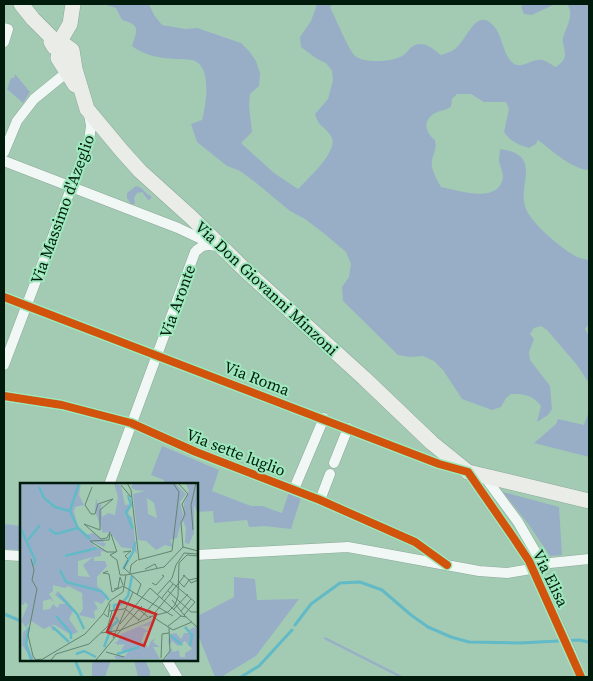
<svg xmlns="http://www.w3.org/2000/svg" width="593" height="681" font-family="'Source Serif 4',serif">
<rect width="100%" height="100%" fill="#a3cbb4"/>
<path fill="#98aec7" d="M103,4H149L154,15L162,25L185,29L197,28L241,43L249,51L256,61L260,73L259,86L250,94L249,106L252,132L241,143L274,173L298,189C308,178 340,150 331,136C324,125 319,128 315,114L328,99L333,80L332,71L326,63L317,59L301,47L300,37L311,21L317,4H333L330,7C336,19 347,46 354,55C362,64 393,62 402,56C409,52 410,44 421,44C429,44 435,51 441,55C447,53 454,51 458,46C468,36 477,8 493,25C503,35 502,54 513,63C522,70 532,58 542,60C547,61 552,65 556,67C560,64 565,60 565,54C565,49 562,44 563,38C566,26 575,15 567,4H589V170C573,170 550,149 538,140L536,144L529,148C518,145 510,141 504,132L509,109L506,102H484L471,94H457L452,99L451,107C444,111 436,111 432,115C422,123 427,134 435,140C437,148 434,152 432,160C430,168 437,180 441,187C458,190 499,205 503,177C503,172 500,166 499,161C499,157 500,153 500,149C543,155 518,183 525,206C529,222 562,249 577,257C580,258 584,259 588,260L589,324L585,329L589,336V383L577,365L547,330L541,326L534,328L530,334L534,339L529,352L530,360L550,386L552,409L548,415L537,422L541,406C532,395 525,394 511,394L506,398L501,407L492,410L462,399L443,370L434,361L423,356L410,357L398,355L343,301L342,287L349,277L351,264L346,252L326,235L305,219L290,211L255,182L240,171L227,166L197,142L191,124L202,120C206,105 213,65 192,60C187,59 181,59 176,59C160,58 145,56 132,46C137,30 141,25 122,20L116,8Z
M523,4H555L532,15L524,14L521,7Z
M15,74L30,92L23,103L7,89L11,78H14Z
M136,186C143,187 145,194 151,196V199L148,200L142,192L137,193L134,198L135,204H131L127,198V193Z
M589,411V457L534,443L556,424L558,419L584,425Z
M162,446L219,470L212,491L251,506H262L282,513L289,492L301,498L291,529L264,526L249,527L247,520L214,523L213,511L196,512V485H163L164,480L151,475Z
M503,492L559,507L562,555L550,556L529,525Z
M4,524L21,526V550L4,549Z
M234,577L255,579L257,600L299,599L256,656L221,677H215L196,630V617L234,597Z
M325,637L404,677H399L324,639Z
M94,660H111L105,677H92V663H94Z
M134,660H145L150,671V677H138Z"/>
<g fill="none" stroke-linecap="round" stroke-linejoin="round">
<path stroke="#63bac7" stroke-width="3" d="M4,614L21,621
M295,625L311,604L340,583L360,582L382,590L411,615L428,627L451,637L469,642L519,643L579,640L589,642
M75,660L82,677
M241,677L259,666L292,630"/>
<g stroke="#89a997" stroke-width="11">
<path id="street" d="M4,28L8,29L4,42
M4,152L17,121L34,99L66,73
M4,161L178,228L212,244
M4,297L439,464L468,472L529,561
M4,365L89,141L91,126L89,114
M4,396L62,405L131,423L196,452L320,500L415,542L447,565
M334,463L348,428
M485,477L518,522L543,565
M109,485L195,252C202,245 206,244 216,246
M294,489L324,418
M320,500L330,474
M4,555L21,556
M196,555L348,547L479,571L507,573L531,569L550,563L589,559
M571,653L581,677
M167,660L177,677"/>
</g>
<g stroke="#89a997" stroke-width="16">
<path id="secondary" d="M21,4L33,19L52,38L51,42L54,47L60,49
M63,36L70,24L73,4
M65,45L72,50L75,69L87,109L122,151L140,171L192,218L245,270L364,378L432,443L468,472L589,501
M60,49L58,58L75,85"/>
</g>
<use href="#street" stroke="#f1f7f4" stroke-width="10"/>
<use href="#secondary" stroke="#eaece8" stroke-width="15"/>
<g stroke="#89a997" stroke-width="11" stroke-linecap="butt">
<path id="street-bridge" d="M529,561L571,653"/>
</g>
<use href="#street-bridge" stroke="#f1f7f4" stroke-width="10"/>
<g stroke="#9fe9be" stroke-width="11">
<path id="cycleway" d="M4,297L439,464L468,472L513,537L529,561L581,677
M4,396L62,405L131,423L196,452L320,500L415,542L447,565"/>
</g>
<use href="#cycleway" stroke="#d1530c" stroke-width="8"/>
</g>
<g text-anchor="middle" stroke-width="4" stroke-linejoin="round" paint-order="stroke">
<g font-size="16" fill="#001b0c" stroke="#9fe9be">
<text transform="translate(62 209) rotate(-70)" y="6">Via Massimo d'Azeglio</text>
<text transform="translate(267 288) rotate(43)" y="6">Via Don Giovanni Minzoni</text>
<text transform="translate(177 301) rotate(-70)" y="6">Via Aronte</text>
<text transform="translate(257 378) rotate(21)" y="6">Via Roma</text>
<text transform="translate(236 452) rotate(21)" y="6">Via sette luglio</text>
<text transform="translate(551 578) rotate(64)" y="6">Via Elisa</text>
</g>
</g>
<g transform="translate(20 483)">
<rect width="178" height="178" fill="#a3cbb4"/>
<path d="M0,0H61L59,12L64,22L55,24L54,29L58,45L65,52L73,50L83,57L84,59H75L86,60L84,64L70,57L77,66L78,64L89,70L81,68V73L74,74V78H85L87,83L77,94V103L88,113L82,121L74,118L78,126L74,128L75,136L59,132L63,126L62,110L48,103L45,105L33,102V108L29,111L34,119L30,116L23,118V127L30,126L33,121L38,125L39,121H46L35,112L38,108L56,128H53L49,136L58,149L51,152L35,142H32L35,147L33,148L30,143L24,146L11,138L6,144L7,145L8,157L7,162L14,176L12,177L2,162L3,149L7,146L1,138L8,122L5,119L4,122L0,121ZM73,74L63,82L70,94L58,93V78ZM94,0L101,3L105,22L111,21L108,31L112,34L117,71L113,66L101,64L90,49L83,50L75,28L76,15L78,22L81,21L82,34L88,30L95,32L98,14ZM113,0H155L166,11L160,19L163,32L157,55L150,57L153,64L145,62L136,67L126,58L118,57L113,11L125,8L115,7L111,4ZM127,15L134,20L137,35L128,31ZM161,0H177V29L174,22V50L169,61L165,60L166,45L163,38L164,20L169,8L166,1ZM134,137L129,143H120L130,149H125L121,160L125,159L128,165L131,158L136,155L133,159L140,164H133L140,176H96L94,173H105L108,169L101,167L105,161L98,162L94,159H97L101,151ZM174,144L177,145V177H145L151,165L153,169L159,167L160,174H165V170L172,166L165,158L158,163L152,158L149,163L148,157L151,151L156,150L161,156L164,150H172L169,147Z" fill="#98aec7" fill-rule="evenodd"/>
<path fill="none" stroke="#63bac7" stroke-width="2.5" d="M19,4L24,15L35,24L49,28M108,12L111,22L106,29L113,46M0,44L15,77L14,82M58,45L50,28L59,0M29,46L36,51L58,45L70,56M8,57L20,42M45,73L77,65M103,86L113,69L115,59M40,87L46,99L81,108L89,117M39,112L57,131L64,146M94,127V122L101,121L108,113L112,93M36,133L51,150V156M9,144L6,160L11,177M33,144L49,159M165,144L172,152L170,163M150,152L162,162M84,164L92,143L98,138L96,134M56,171L64,168L76,174M97,171L119,164"/>
<path fill="none" stroke="#628571" stroke-width="1" d="M107,0L111,7L119,77M158,0L168,11L162,21L165,31L161,40L163,64M101,2L111,14M72,4L65,22L71,31H75L78,21L93,16L80,27V47L64,41L81,56L87,55L90,49L89,57L70,58L87,69H96L90,72L97,77L100,92H106M173,47L171,22L176,0M91,51L97,69M103,69L111,68L105,73L108,76M11,76L14,87L12,97L17,106L8,152L13,173L16,177L21,176M108,77L104,85L121,101L117,112M118,77L152,68L159,9L153,0M125,86L135,81L137,85M88,88L83,90L89,91L92,109L103,103M110,90L111,82L117,77M163,92L169,97L178,95M150,98L175,119L164,132L152,117M159,99L164,104L169,97L171,100L178,97M132,100L136,102L144,93L142,92M103,103L153,133M130,105L161,133L166,134M94,106L98,105L100,94L103,102M148,108L171,129H178M137,112L152,95L156,82L164,70L177,71M141,116L153,101M115,123L128,134M104,125L119,137M129,127L134,131L165,92M153,127L168,111M89,128L104,126M161,128L171,116M84,131L88,134L90,121M164,132L178,145M129,134L148,129L155,122L158,113L159,80L167,72L178,73M133,134L153,147L172,139M118,138L139,114M100,141L130,105M147,144L161,133M81,150L101,147L122,123M93,155L113,109M86,169L104,174M141,175L142,151L149,150M21,177L65,151L83,131L90,118L103,109L106,92L144,84L163,64L178,68M31,177L36,171L69,161L88,143L92,128M76,177L101,147L131,134M143,177L150,168L149,145"/>
<path fill="#cb2727" fill-opacity="0.15" stroke="#cb2727" stroke-width="2.5" d="M100,118L136,131L124,163L87,149Z"/>
<rect width="178" height="178" fill="none" stroke="#001b0c" stroke-width="2.5"/>
</g>
<rect width="593" height="681" fill="none" stroke="#001b0c" stroke-width="10"/>
</svg>
